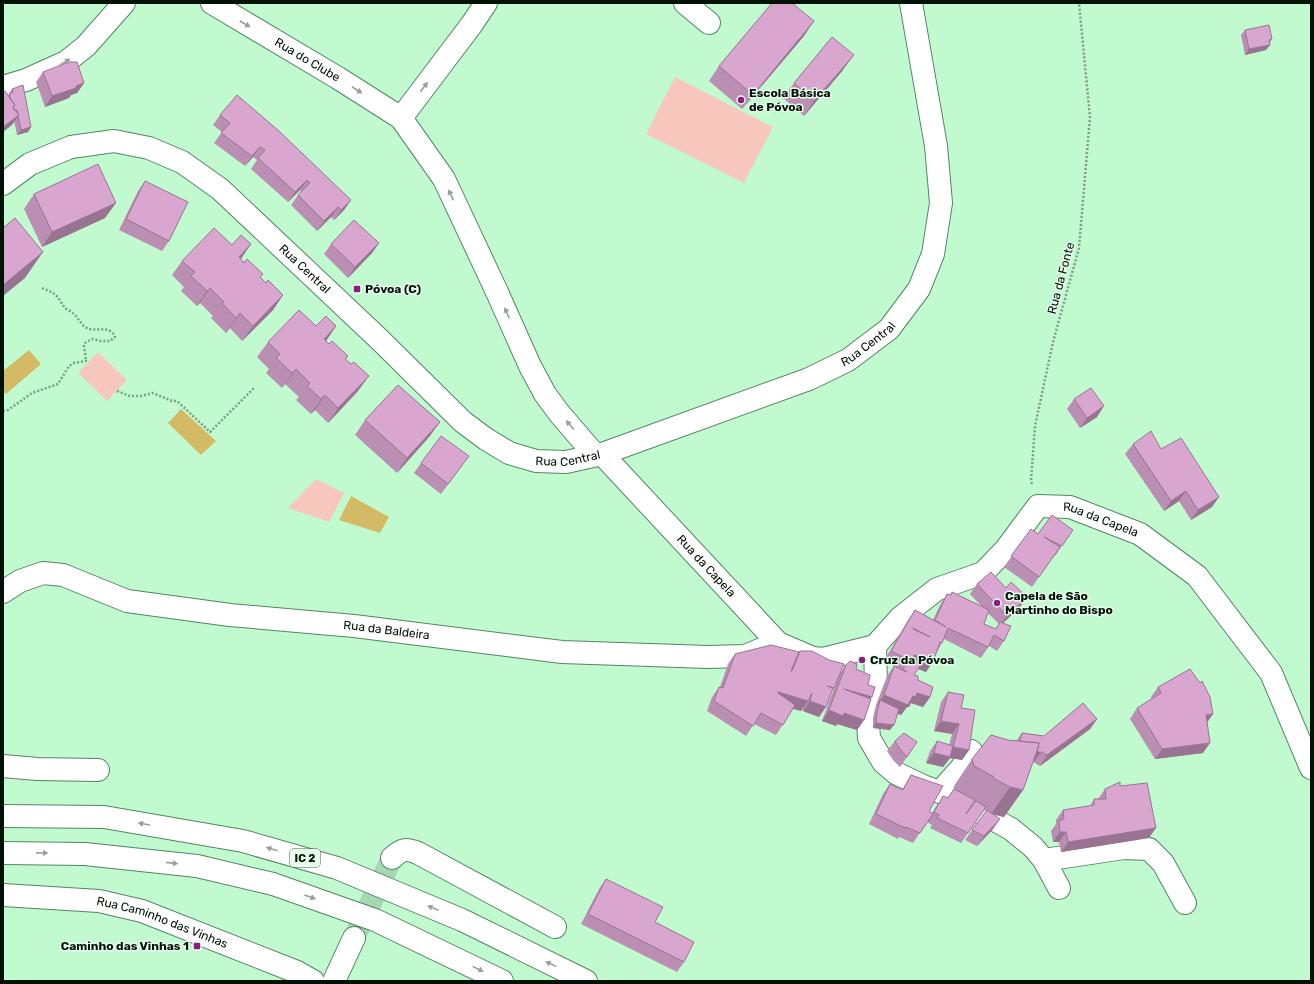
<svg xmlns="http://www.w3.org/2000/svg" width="1314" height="984" font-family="Rubik,sans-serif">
<rect width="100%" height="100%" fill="#c2fad0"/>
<path fill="#f7c7bd" d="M675,77L773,127L744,183L646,134Z
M98,352L127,380L107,401L78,373Z
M316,479L344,493L329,522L288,508Z"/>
<path fill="#d4ba65" d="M29,350L41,364L6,394L3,391V371Z
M181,409L216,441L201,455L168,423Z
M351,496L389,517L380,533L339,520Z"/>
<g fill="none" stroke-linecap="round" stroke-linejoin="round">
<path stroke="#a5d7b2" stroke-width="22" stroke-dasharray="22 11" stroke-linecap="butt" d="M354,938L392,858"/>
<g stroke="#518661" stroke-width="24">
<g id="minor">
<path id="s1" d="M212,3L338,78L401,118L444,179L497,292L530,366L545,394L559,413L595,455"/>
<path d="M685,3L709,23"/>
<path d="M3,87L26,80L66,62L86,46L124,3"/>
<path d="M401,118L472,24L486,3"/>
<path id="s2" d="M3,184L30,164L71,147L114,141L149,148L182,162L220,189L379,339L463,422L486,439L509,453L536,461L566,462L602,454L809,379L848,360L889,329L919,289L933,254L941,203L936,146L911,3"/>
<path id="s3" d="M602,454L778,643L813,658L823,659L875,646L900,618L937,589L983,573L1006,549L1038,506L1070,507L1140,534L1197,576L1271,673L1311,768"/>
<path id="s4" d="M3,592L20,581L43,573L63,575L127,601L230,615L354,626L562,652L708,657L745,656L762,649"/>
<path d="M875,646L876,686L868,723L869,738L883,762L896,773L923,786L951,796L1011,829L1033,847L1044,860L1059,888"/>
<path d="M3,766L37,769L98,770"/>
<path d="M940,792L963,766L971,751"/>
<path d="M392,858C402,849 405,848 418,853L555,927"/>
<path d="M1044,860L1124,848L1149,849L1163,863L1185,903"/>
<path id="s5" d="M3,895L99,901L142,911L297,972L313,981"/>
<path d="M334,981L354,938"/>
</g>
</g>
<g stroke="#518661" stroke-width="24">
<path id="highway" d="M3,816L104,817L243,841L337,868L462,920L586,981
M3,853L85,854L197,866L273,884L375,920L502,981"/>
</g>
<path stroke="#77a081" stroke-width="2.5" stroke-dasharray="2 2" stroke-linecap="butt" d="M42,288C46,290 50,291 53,293C58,296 61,303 65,308C68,310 72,312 75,315C79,319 81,324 85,327C95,334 109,323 115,337L110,341H101L92,339L85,343L84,346L86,361
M117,391L130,396H141L153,393L172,401H177L210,432L255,387
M3,411L8,410L32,393L58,384L69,366L74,363L86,361L88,363
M1032,484L1031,481L1035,426L1053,342L1079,248L1090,117L1079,3"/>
<use href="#minor" stroke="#fff" stroke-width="22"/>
<use href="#highway" stroke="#fff" stroke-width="22"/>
</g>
<path fill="#bb8fb3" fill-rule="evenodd" d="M1245,30L1272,39L1270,43V45L1266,50L1245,55L1241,35Z
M804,36L742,109L709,81L719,66Z
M843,70L804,116L783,98L794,83Z
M43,72L84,83L77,93L71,95L69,98L45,107L36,82Z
M12,89L31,127L28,132L17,135L14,121L12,125L8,95Z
M220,115L351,200L344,210L334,220L331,217L317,231L291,205L298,195L301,191L300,190L288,202L251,169L257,160L253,157L245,166L214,143L222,132L213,125Z
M145,181L169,241L162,251L119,230L138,191Z
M34,194L105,218L42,247L24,209Z
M379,243L372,253L348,278L324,254L331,244Z
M241,259L266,283L283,295L273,310L242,341L230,328L226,333L211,318L213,316L200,303L197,306L181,291L184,287L172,275L182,261Z
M316,326H336L326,341L329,344L348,356L346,360L358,391L328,423L315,410L311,414L296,400L299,397L285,384L282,388L266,373L269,369L257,357L268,342Z
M1074,399L1097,417L1080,428L1067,409Z
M365,420L440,422L429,437L397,473L355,435Z
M1133,444L1161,449L1212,507L1191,520L1179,501L1164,511L1125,454Z
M469,456L441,494L414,473L421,463Z
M1031,529L1038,534L1066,540L1055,556L1054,555L1032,587L1004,567Z
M977,584L1020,607L1003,623L1004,641L997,651L989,646L981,658L944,639L942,643L938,650L926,672L918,669L914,675L930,697L923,707L911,703L909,707H907L901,715L898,714L890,730L873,728V718L876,705L887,676L894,666L895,667L884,661L908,620L915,610L933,620L940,605L947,594L950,595L952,592L982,607L970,594ZM988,613L999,624L995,629L984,624Z
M800,651L841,672L846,665L856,669L868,685L871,699L864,720L857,730L837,724L836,726L822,721L836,683L819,717L803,711V709L801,711L793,709L776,735L754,724L746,736L707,711L712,697L719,687H720L728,664L735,654H798Z
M1158,687L1213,714L1207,722L1203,753L1155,759L1130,719L1137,708L1152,699L1151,697Z
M948,692L961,708L969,750L962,760L950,758L943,767L926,763L930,751L937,741L949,745L952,734L934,731L941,702Z
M1097,719L1090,729L1040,766L1033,762L1023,790L1004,817L993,814V829L977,846L965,840L986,811L984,810L961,843L930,828L932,825L927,822L913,843L899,837L898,839L869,824L883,794L890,784L902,790L911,775L929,811L932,813L943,796L948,798L954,789V786L972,759L1008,740L1016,741L1022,733L1044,736ZM974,802L975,803L966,814Z
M895,741L907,757L900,767L893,760L887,751Z
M1120,786L1149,838L1061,852L1059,842H1053L1051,831L1056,824V820L1063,810L1090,806L1094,799H1098L1105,789Z
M606,879L684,962L677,972L581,924L599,889Z"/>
<path fill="#987492" d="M814,21L804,36L742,109L753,95Z
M1270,45L1266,50L1245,55L1249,49Z
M854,55L843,70L804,116L814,101Z
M84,83L77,93L71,95L69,98L45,107L52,96Z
M19,115L12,125L3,132V127Z
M31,127L28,132L17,135L21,130Z
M260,147L253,157L245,166L252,156Z
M307,180L300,190L288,202L295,192Z
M351,200L344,210L334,220L341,210Z
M116,203L105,218L42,247L52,232Z
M338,207L331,217L317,231L324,221Z
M379,243L372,253L348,278L355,267Z
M251,244L241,259L239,257Z
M43,252L25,278L3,296V285Z
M210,288L200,303L197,306L207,291Z
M283,295L273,310L242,341L253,326Z
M240,313L230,328L226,333L236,318Z
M336,326L326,341L324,339Z
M296,369L285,384L282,388L292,373Z
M369,376L358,391L328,423L338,408Z
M325,395L315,410L311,414L321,399Z
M1104,406L1097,417L1080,428L1087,418Z
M440,422L429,437L397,473L407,458Z
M1186,491L1179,501L1164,511L1171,501Z
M1219,497L1212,507L1191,520L1198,510Z
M1027,597L1020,607L1000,626L1007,616Z
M914,655L933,662L926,672L908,665Z
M844,689L872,697L865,707Z
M778,692L808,701L801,711L771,702Z
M917,693L930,697L923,707L911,703L909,707H907L901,715L878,706L880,701L884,695L913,696Z
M810,701L826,707L819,717L803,711Z
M829,710L844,713L864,720L857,730L837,724L836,726L822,721Z
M1213,714L1206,724V715Z
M1097,719L1090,729L1040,766L1047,755Z
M941,721L959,724L952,734L934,731Z
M876,723L894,725L890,730L873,728Z
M1210,743L1203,753L1155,759L1162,749Z
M953,747L969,750L962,760L950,758L943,767L926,763L934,753Z
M1019,749L1041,752L1034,762L1012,759Z
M1010,787L1023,790L1004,817L991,814Z
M1000,819L993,829L977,846L984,836Z
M1156,828L1149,838L1061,852L1068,842Z
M1060,832H1066L1059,842H1053Z"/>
<path fill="#d9a6d0" stroke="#987492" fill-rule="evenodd" d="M772,3H792L814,21L753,95L719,66Z
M1269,25L1272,39L1269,40L1270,45L1249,49L1245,30Z
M832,37L854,55L814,101L794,83Z
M69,62H77L84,83L76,86V88L52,96L43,72Z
M23,85L31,127L21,130L18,116L19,115L17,113V110L15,111L13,108L15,105L10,99V93L13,92L12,89Z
M5,91L15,105L13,107L19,115L3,127V92Z
M237,95L279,131L351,200L341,210L338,207L324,221L298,195L310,183L307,180L295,192L258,158L265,150L260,147L252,156L221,133L230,123L220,115Z
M98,164L116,203L52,232L34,194Z
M145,181L188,202L169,241L126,219Z
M15,218L43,252L3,285V228Z
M354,220L379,243L355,267L331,244Z
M214,228L232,245L241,235L251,244L239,257L244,263L247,259L263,274L260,277L266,283L268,280L283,295L253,326L240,313L236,318L222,303L224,302L210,288L207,291L191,276L195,272L182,261Z
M299,310L316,326L326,316L336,326L324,339L329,344L332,341L348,356L345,359L351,364L354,362L369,376L338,408L325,395L321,399L307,386L310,383L296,369L292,373L276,358L280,354L268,342Z
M398,385L440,422L407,458L365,420Z
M1091,388L1104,406L1087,418L1074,399Z
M1151,431L1161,449L1181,438L1219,497L1198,510L1186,491L1171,501L1133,444Z
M441,436L469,456L448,484L421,463Z
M1052,515L1073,530L1062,546L1044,537L1060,547L1039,577L1011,556L1031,529L1038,534Z
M991,572L1006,588L1011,582L1027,597L1007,616L977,584Z
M952,592L989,610L984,624L996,629L1000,622L1011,626L1004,641L994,635L988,647L948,628L942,643L940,642L933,662L914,655L911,661L891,651L915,610L946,627L935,620L947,594L951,595ZM913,628L930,637L913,629Z
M771,645L799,652L791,671H792L800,651H812L829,660L844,664L834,688L827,686L833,688L826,707L810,701L812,693L808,701L778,692V693L795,705L783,725L761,713L753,726L714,701L719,687L723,688L735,654Z
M850,661L857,664L856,669L870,675L868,685L875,687L872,697L844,689L871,699L864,720L844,713L843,716L829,710L846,665Z
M908,661L921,664L914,675L918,676V680L933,687L930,697L917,693L916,697L913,696L908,705L884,695L894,666L907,672L903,669Z
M1190,669L1200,683L1202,681L1210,697L1213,714L1206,715L1210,743L1162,749L1137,708L1161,693L1158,687Z
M948,692L964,695L961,708L975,710L969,750L953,747L959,724L941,721Z
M880,700L899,709L894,725L876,723L877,713Z
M1083,703L1097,719L1047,755L1041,752H1037L1038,748L1039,743L1020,741L1022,733L1044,736Z
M904,733L917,742L907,757L900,749L895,741Z
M991,735L1008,740L1039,743L1038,748L1023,790L1010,787L993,778L994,777L974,766L972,759Z
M937,741L953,746L950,757L934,753Z
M911,775L943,786L929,811L933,814L920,833L906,827L905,828L876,814L890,784L903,790Z
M1120,782V786L1147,783L1156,828L1068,842L1066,832H1060L1059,821L1064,819L1063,810L1094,805V799H1106L1105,789Z
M954,789L975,800L966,814L976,801L986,807L968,833L937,818L939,815L934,812L943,796L948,798Z
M987,810L1000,819L984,836L972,830Z
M606,879L663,907L655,922L694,942L684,962L588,914Z"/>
<defs><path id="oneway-solid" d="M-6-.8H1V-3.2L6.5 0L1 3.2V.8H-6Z"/></defs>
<g fill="#99a09b">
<use href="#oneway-solid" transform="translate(245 24) rotate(30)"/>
<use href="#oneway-solid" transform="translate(65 62) rotate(-30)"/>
<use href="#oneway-solid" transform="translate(424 87) rotate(-53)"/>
<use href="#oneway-solid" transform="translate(357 90) rotate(33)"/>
<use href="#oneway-solid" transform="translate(451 195) rotate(-115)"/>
<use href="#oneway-solid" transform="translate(507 313) rotate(-113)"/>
<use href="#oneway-solid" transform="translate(570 425) rotate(-130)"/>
<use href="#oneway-solid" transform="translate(144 824) rotate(-170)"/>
<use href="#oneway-solid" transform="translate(272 849) rotate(-164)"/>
<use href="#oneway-solid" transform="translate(42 853) rotate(1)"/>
<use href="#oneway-solid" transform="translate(172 863) rotate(6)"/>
<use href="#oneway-solid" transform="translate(310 897) rotate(20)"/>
<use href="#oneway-solid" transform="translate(433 908) rotate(-157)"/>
<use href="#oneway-solid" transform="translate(551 964) rotate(-154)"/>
<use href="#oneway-solid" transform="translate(478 969) rotate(26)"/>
</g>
<g fill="#8c1e82" stroke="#e8feed" stroke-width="1.5">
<circle cx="741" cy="100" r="4"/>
<rect x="353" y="285" width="8" height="8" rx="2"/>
<circle cx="997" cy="603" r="4"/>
<circle cx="862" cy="660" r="4"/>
<rect x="193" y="942" width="8" height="8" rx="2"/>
</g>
<g text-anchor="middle" stroke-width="3" stroke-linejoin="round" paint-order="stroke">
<rect fill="#e8feed" stroke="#46594b" stroke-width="1" x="290" y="849" width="30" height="18" rx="3"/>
<g font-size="11" font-weight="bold" fill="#001205">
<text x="305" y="862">IC 2</text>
</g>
<g font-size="12" fill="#001205" stroke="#e8feed">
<text dy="4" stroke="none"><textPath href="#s1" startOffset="111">Rua do Clube</textPath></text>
<text dy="4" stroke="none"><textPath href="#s2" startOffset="356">Rua Central</textPath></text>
<text transform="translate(1061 278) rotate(-75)" y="4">Rua da Fonte</text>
<text dy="4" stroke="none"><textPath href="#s2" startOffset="1016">Rua Central</textPath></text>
<text dy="4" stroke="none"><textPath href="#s2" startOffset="692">Rua Central</textPath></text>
<text dy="4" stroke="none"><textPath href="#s3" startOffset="645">Rua da Capela</textPath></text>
<text dy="4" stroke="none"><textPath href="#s3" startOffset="153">Rua da Capela</textPath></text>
<text dy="4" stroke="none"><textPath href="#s4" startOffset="395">Rua da Baldeira</textPath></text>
<text dy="4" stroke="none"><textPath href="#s5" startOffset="163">Rua Caminho das Vinhas</textPath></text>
</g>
<g font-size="12" font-weight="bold" fill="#001205" stroke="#e8feed" text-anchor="start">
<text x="749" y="97">Escola Básica<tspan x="749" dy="14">de Póvoa</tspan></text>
<text x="365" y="293">Póvoa (C)</text>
<text x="1005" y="600">Capela de São<tspan x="1005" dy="14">Martinho do Bispo</tspan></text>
<text x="870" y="664">Cruz da Póvoa</text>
<text x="189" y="950" text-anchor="end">Caminho das Vinhas 1</text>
</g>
</g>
<rect width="1314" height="984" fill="none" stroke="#001205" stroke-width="8"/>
</svg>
